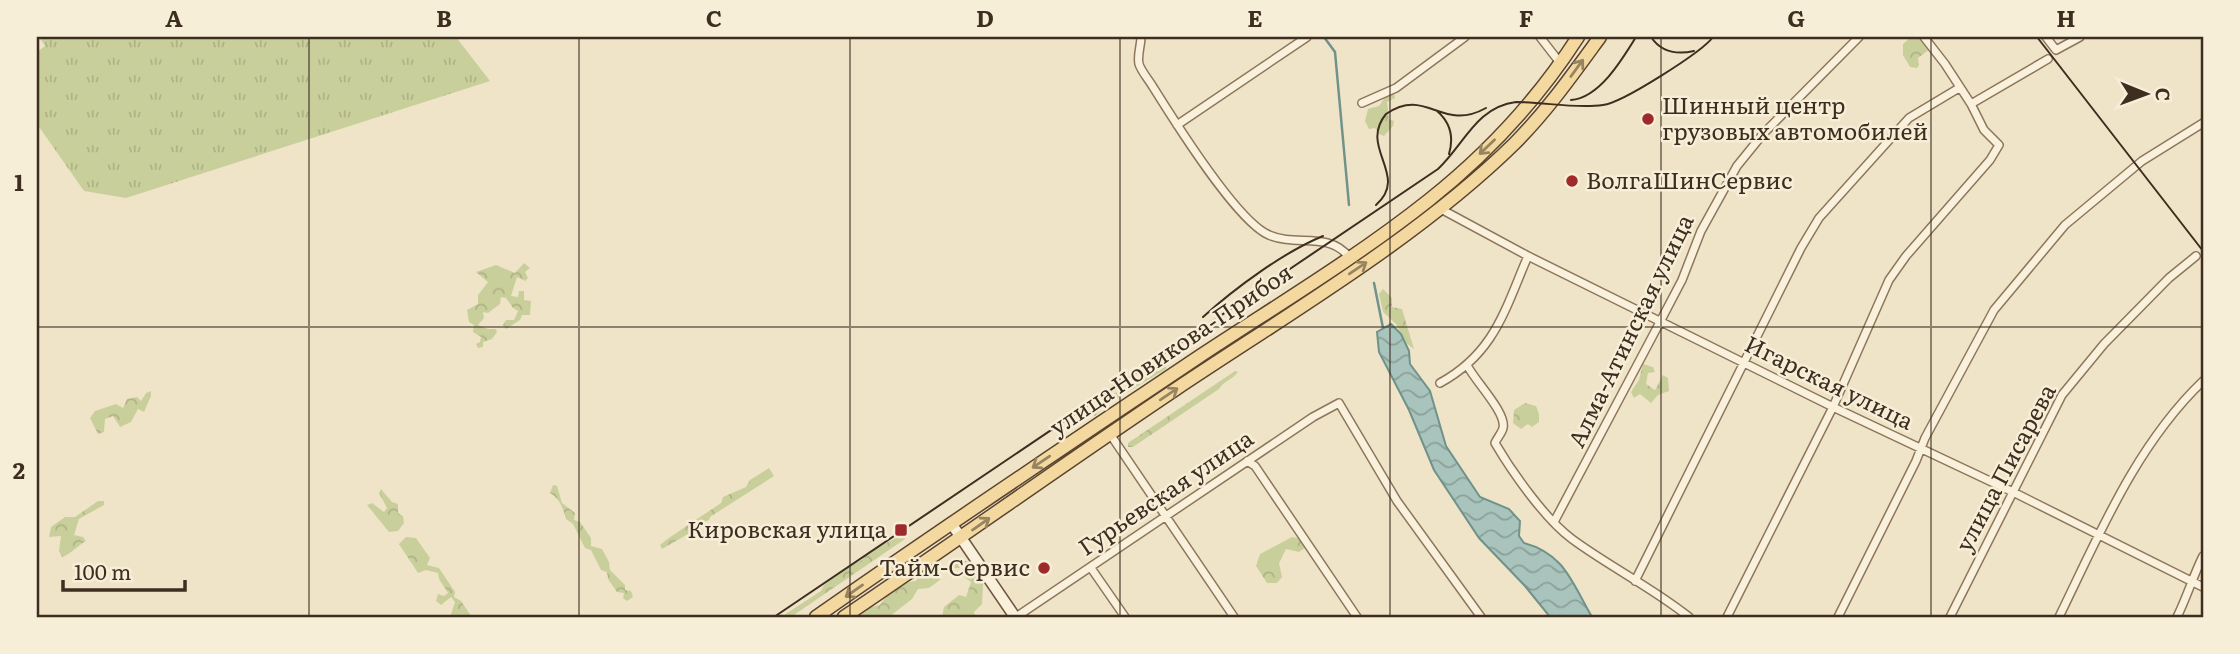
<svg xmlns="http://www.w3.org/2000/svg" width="2240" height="654" font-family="Literata,serif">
<defs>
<pattern id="forest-crowns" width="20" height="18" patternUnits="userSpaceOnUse" patternTransform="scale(1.75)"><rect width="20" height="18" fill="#c9cf9b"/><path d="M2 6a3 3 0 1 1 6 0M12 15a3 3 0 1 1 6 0" fill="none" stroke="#aeb285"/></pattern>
<pattern id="park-tufts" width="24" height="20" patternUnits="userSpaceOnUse" patternTransform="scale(1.75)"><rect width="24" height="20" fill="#c9cf9b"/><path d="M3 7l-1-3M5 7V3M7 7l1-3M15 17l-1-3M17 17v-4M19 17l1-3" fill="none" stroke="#aeb285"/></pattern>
<pattern id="water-waves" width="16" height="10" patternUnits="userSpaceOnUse" patternTransform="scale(1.75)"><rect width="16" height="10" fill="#a9c4bc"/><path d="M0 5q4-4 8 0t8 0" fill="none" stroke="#8ba098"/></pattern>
</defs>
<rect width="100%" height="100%" fill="#f0e4c8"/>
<path fill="url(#forest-crowns)" d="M1911,37H1922L1923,42L1930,46V49L1918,58L1919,65L1917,68L1910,67L1903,55V44Z
M1394,92L1395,98L1387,102L1389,119L1394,121L1393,126L1384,136L1379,134L1375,128L1369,129L1365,121L1368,109L1379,106L1388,93Z
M524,263L530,268L525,272L528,278L525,281L517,277L511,296L518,297L519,291H524V300L531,301L530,315H522L520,320L506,329L503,325L506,320H514L518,311L513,308L506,298L501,297L500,304L488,313L483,312L484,318L478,325L488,329H496L497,332L492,339L483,342V347L478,348L476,344L480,342L481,337L473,332L474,325L469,322L467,310L478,304V295L488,282L476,272L496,265L515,273Z
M1383,289L1392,298V307L1402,309L1414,349L1406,343L1396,324L1383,312L1379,294Z
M1162,363L1166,364V369L1106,405L1095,416L1090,413L1095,406Z
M1643,364L1653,367L1655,372L1648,373L1646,384L1655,390L1663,375L1668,378L1669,391L1658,395L1651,403L1640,394L1634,398L1631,392L1639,380Z
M1235,371L1238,372C1232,380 1224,381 1219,389L1133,447H1128V443Z
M151,391V396L144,412L138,409L131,422L120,427L113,416L105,419L104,432L98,434L90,418L95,411L116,404L123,408L127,399L137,397L141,401L146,393Z
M1525,403L1536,406L1539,414V422L1532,427L1528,424L1521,429L1513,423L1514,410Z
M769,468L774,476L710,517L709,520L699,524L695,530L662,549L660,545C680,529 700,518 721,503L723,497L746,487L750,480Z
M553,485L557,486L562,503L575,513L574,520L580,522L591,538V546L602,549L609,562L610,570L625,585V590L631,591L633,597L627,601L623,598L624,593L617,592L608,579L607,572L601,570L591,550L585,548L573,524L566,519C563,508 560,499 550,493Z
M381,489L392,502L398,504V513L403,516L404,523L398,531L389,532L367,505L372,503L384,512L387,508L379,493Z
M98,501H104V505L79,519L74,535L83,537L86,541C77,546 71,554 62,557L59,551L61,536L49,537L51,527L65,517H75Z
M906,533L905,539L791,617H781L821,591L824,585L852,564L862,560L868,552Z
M406,537L416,538L430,558L427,565L439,568L455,592L454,597L461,601L472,617H450L455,602L451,597L441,605L436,601L438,594L444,596L448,593L439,579L438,573L426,570L418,573L399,544Z
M1292,537L1298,538L1306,547L1299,552L1286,549L1279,563L1282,577L1277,583H1267L1256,566L1260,554Z
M953,560L966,561L974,570L975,577H980L983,584L982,604L974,612L975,617H942L944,607L959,595L966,597L971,582L963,576L962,568H952Z
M932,565L942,566L940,580L929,588L918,589L912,599L889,617H859L871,607L880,605C888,593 901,582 916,581L919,574Z"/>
<path fill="url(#park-tufts)" d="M39,37H456L490,81L126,198L84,191L37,124V52L45,46Z"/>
<path fill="url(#water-waves)" stroke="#6f938a" stroke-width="2" d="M1391,324L1401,334L1409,351L1410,364L1430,391L1446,446L1480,497L1509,509L1520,521L1519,536L1524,543C1565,554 1572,583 1592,617H1550L1525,586L1479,538L1434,470L1409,410L1379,352L1377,332Z"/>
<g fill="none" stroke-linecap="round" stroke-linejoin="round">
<path stroke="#6f938a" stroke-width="2.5" d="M1324,37L1335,52L1349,205
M1374,283L1383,328"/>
<g stroke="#8d765c" stroke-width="10">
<path id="street" d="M1141,37C1141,45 1137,56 1139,64C1141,71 1149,80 1153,87C1173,119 1237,222 1269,235C1296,247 1329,231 1349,257
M1540,37L1561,64
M2046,37L2056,50L2080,37
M1362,103L1396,88L1465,37
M1971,104L2048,59
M1177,125L1307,37
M1439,208L1528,256L1833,407L2013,492L2203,587
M1467,365C1474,380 1507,413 1503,428C1502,433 1497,438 1495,443C1512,472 1545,519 1572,539C1610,567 1653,588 1689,617
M1440,383C1495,353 1505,309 1528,256
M1110,434L1234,617
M1247,461L1255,466L1357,617
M1554,522L1660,322L1682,280L1701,231L1737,166L1763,134L1859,37
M1091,568L1125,617
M1635,581L1801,248L1819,218L1909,118L1959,88
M1016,617L1313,417L1339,403L1397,501L1481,617
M1727,617L1833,407L1889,280L1906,256L1990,160L1999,145L1984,130L1971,104L1945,64L1924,37
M1838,617L1916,461L1925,438L1994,310L2065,225L2142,161L2203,123
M1950,617L2062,395L2104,344L2169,278L2196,256
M2059,617C2099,535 2136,445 2203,381
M2177,617C2187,597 2193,576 2203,556"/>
</g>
<g stroke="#6f573f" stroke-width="13">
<path id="secondary" d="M951,523L1015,617"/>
</g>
<g stroke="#5b4430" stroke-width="15">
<path id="primary" d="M816,617C941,529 1069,444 1197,358C1274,307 1356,258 1429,200C1487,154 1538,99 1578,37
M844,617C955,542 1064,464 1176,389C1288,314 1418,238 1514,144C1547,111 1573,74 1600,37"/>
</g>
<use href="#street" stroke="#faf1dc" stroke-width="7"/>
<use href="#secondary" stroke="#faf1dc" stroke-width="10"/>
<use href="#primary" stroke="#f3d9a0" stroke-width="12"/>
<path stroke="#3d2e20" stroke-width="2" d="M1651,37C1661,52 1676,55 1694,51
M2037,37L2203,251
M1571,100C1599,98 1622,60 1636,37
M1437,111C1451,123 1454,137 1449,154
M1376,205C1410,175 1358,148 1386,114C1427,86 1441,133 1486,108
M1203,317C1235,288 1284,252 1323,236
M774,617L1438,169C1464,145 1476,107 1516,102C1545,102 1575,109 1603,105C1622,103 1702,52 1713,37"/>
</g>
<defs><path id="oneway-shaft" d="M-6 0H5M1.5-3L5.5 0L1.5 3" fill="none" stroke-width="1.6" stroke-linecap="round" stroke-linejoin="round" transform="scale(1.75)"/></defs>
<g stroke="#988460">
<use href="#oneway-shaft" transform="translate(1577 68) rotate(-54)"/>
<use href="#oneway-shaft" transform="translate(1487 147) rotate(136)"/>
<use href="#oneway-shaft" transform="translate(1358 268) rotate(-34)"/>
<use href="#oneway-shaft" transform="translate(1169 394) rotate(-34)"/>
<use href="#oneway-shaft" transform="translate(1041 462) rotate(146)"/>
<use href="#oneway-shaft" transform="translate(981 524) rotate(-35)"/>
<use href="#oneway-shaft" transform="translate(854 591) rotate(145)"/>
</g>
<path fill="none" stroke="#3d2e20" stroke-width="2" stroke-opacity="0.55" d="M309,37V617M579,37V617M850,37V617M1120,37V617M1390,37V617M1661,37V617M1931,37V617M37,327H2203"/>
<g fill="#9e2a2b" stroke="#f7eed8" stroke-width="2.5">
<circle cx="1648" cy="119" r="7"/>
<circle cx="1572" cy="181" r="7"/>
<rect x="894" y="523" width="14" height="14" rx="3.5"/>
<circle cx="1044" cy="568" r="7"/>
</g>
<g text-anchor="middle" stroke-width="5" stroke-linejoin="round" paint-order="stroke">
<g font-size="23" fill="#3d2e20" stroke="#f7eed8" text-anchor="start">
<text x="1662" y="114">Шинный центр<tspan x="1662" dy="26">грузовых автомобилей</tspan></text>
<text x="1586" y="189">ВолгаШинСервис</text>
<text x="887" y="538" text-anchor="end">Кировская улица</text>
<text x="1030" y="576" text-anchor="end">Тайм-Сервис</text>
</g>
<g font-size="23" fill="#3d2e20" stroke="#f7eed8">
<text transform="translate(1631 331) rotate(-64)" y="8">Алма-Атинская улица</text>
<text transform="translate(1171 350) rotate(-34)" y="8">улица Новикова-Прибоя</text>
<text transform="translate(1829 383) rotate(26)" y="8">Игарская улица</text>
<text transform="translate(2006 468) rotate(-62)" y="8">улица Писарева</text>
<text transform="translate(1166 493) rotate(-34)" y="8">Гурьевская улица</text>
</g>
</g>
<rect width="2240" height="654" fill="none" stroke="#f7eed8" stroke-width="77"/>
<g transform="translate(2146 94) rotate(91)" stroke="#f7eed8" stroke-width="5" paint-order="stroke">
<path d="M0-5L12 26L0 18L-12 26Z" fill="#3d2e20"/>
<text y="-10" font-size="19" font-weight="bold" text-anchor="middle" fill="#3d2e20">С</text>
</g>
<path d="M63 580v10h122v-10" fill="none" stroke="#3d2e20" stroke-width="3.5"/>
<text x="74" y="580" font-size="21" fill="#3d2e20" stroke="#f7eed8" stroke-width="5" paint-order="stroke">100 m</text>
<rect x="38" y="38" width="2164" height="578" fill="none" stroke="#3d2e20" stroke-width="2.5"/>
<g font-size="23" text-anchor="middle" font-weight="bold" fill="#3d2e20">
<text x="174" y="27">A</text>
<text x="444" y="27">B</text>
<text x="714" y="27">C</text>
<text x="985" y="27">D</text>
<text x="1255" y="27">E</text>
<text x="1526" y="27">F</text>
<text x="1796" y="27">G</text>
<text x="2066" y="27">H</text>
<text x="19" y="191">1</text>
<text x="19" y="479">2</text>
</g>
</svg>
